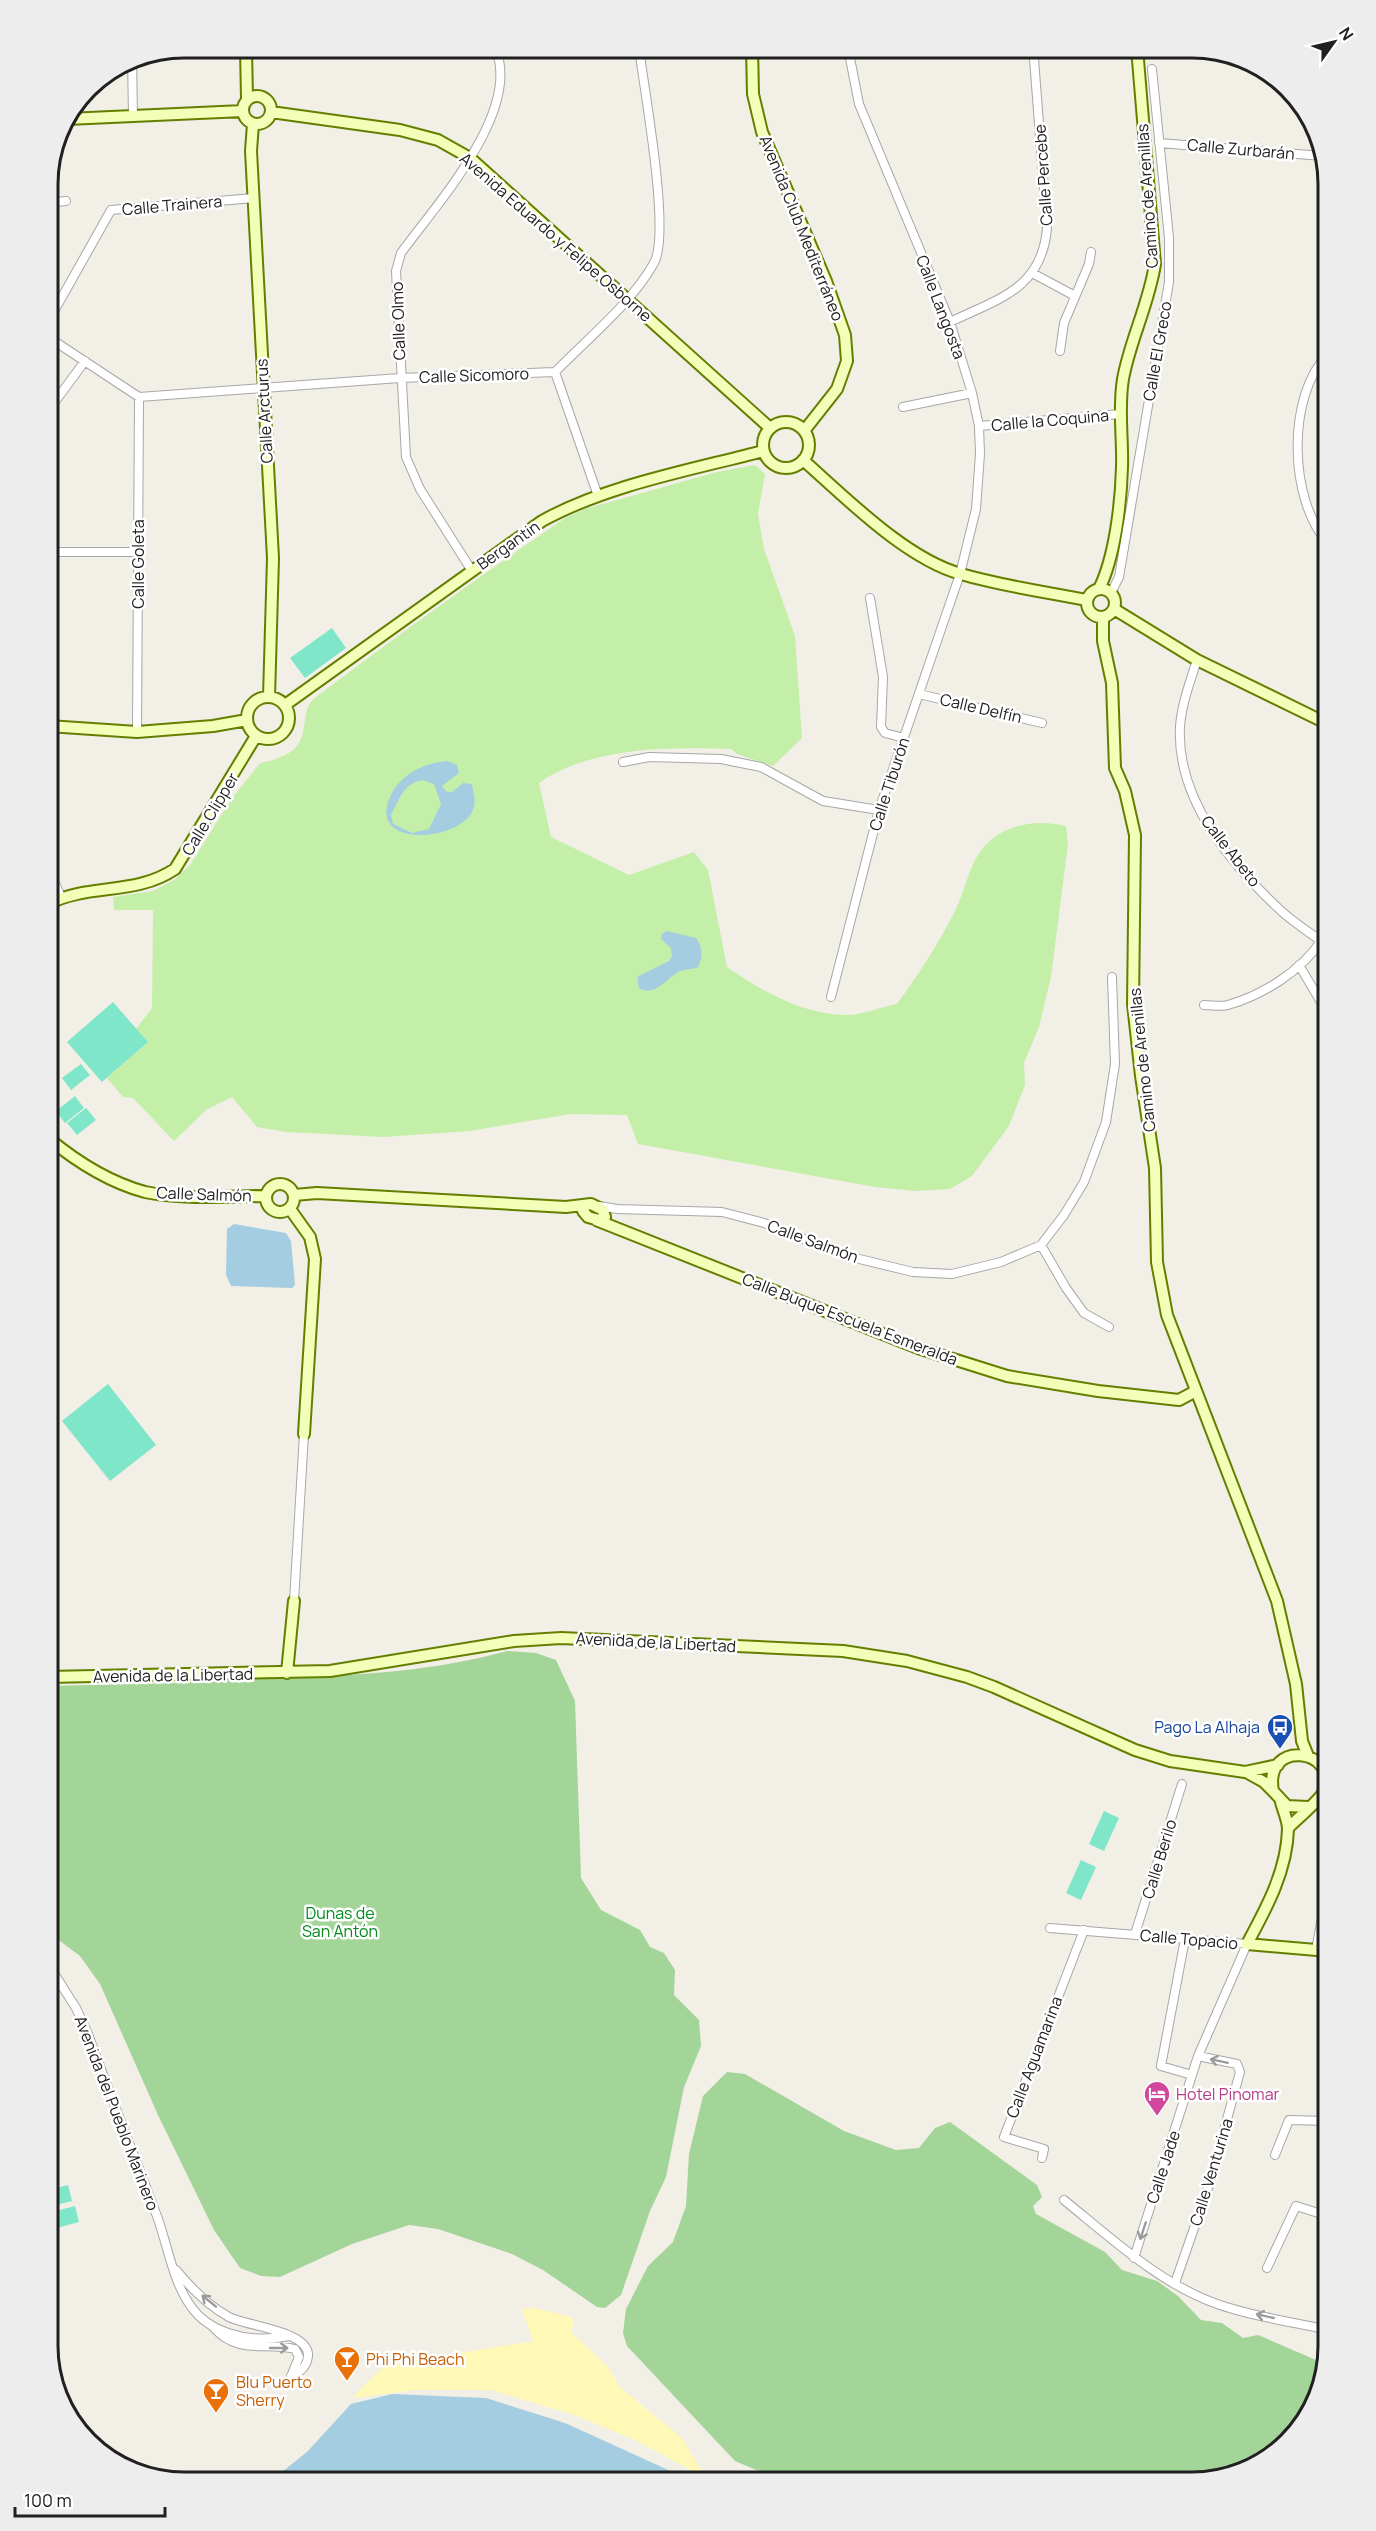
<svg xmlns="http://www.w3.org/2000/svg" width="1376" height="2531" font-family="Manrope,sans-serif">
<rect width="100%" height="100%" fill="#f2efe6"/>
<path fill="#c4efa9" d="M755,465L765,474L758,514L764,549L795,636L802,738L773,766L737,754L731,749C671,747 591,746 539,783L551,837L629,875L694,852L708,870L727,967C762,991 803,1015 847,1015C862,1015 881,1007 897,1004C919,974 939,943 956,909C963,894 967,877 974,862C991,827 1030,817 1066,826L1068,844L1051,977L1039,1027L1024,1063L1025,1085L1009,1126L972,1176L950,1189L916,1191L875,1187L638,1144L627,1115L571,1114L470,1131L384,1137L286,1132L257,1127L232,1097L206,1110L174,1141L133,1098L123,1097L107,1078L148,1042L136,1029L152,1008L153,910H114L113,897L153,891L174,880L190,865L232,798L260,763C324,752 292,715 316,697C398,635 480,576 565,518L585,509L717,472Z"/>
<path fill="#a3d498" d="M507,1651L536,1653L556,1660L575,1701L581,1878L601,1910L640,1930L650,1947L664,1953L675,1970L674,1995L699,2020L701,2046L684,2087L666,2177L650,2211L621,2295L605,2308L597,2307L543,2270L512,2254L438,2229L409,2225L352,2244L280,2277L261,2276L240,2268L214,2230L158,2115L100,1984L80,1956L48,1932V1686L176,1683L196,1678C300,1677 405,1679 507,1651Z
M727,2072L745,2074L844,2131L896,2150L919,2148L935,2128L950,2122L1037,2185L1042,2197L1033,2206L1036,2214L1105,2252L1122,2270L1157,2281L1178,2296L1201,2320L1222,2323L1243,2338L1258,2335L1323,2363L1305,2422L1244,2472L1192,2483H774L766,2474L735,2461L627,2346L623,2333L626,2309L648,2266L673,2242L686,2206L689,2154L703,2096Z"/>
<path fill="#fff8b7" d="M535,2308L571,2317L574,2322L571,2332L608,2367L621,2388L682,2438L706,2478L635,2440L574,2415L491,2390H415L353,2398L364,2385L386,2365L533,2341L522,2309Z"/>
<path fill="#7fe6c9" d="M332,628L346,648L305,678L290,658Z
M113,1002L148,1042L102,1082L67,1042Z
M81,1064L90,1075L71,1090L62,1078Z
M75,1096L84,1108L65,1123L56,1111Z
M86,1108L96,1120L77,1135L67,1123Z
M108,1384L156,1445L110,1481L62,1421Z
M1104,1811L1119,1818L1104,1851L1089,1844Z
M1081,1860L1096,1867L1081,1900L1066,1893Z
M68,2185L72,2201L48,2207V2190Z
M75,2206L79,2222L49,2230L48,2213Z"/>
<path fill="#a4cde2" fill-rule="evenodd" d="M447,761L457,765L459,773L442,786L447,792H452L463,783L472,784C473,791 476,800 474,807C465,843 359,851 393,791C405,772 425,763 447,761ZM423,780L434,784L441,804L429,829L412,833L393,824L391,815C400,799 403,783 423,780Z
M667,931L696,938C703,948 703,957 698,967C691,970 684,969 678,972C665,980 655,997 639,988L637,977L669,961L672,956L671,948L661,939L662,934Z
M234,1224L286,1233L291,1241L295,1285L292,1288L231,1286L226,1275L227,1229Z
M392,2394L486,2398L565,2423L697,2483H268L307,2452L351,2404Z"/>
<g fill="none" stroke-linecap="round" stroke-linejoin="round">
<g stroke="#a7a7a7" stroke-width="10">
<path id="street" d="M132,58L133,116
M1159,143L1322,156
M48,203L66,201
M1034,274L1075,296
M48,322L111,210L254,198
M950,322C998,299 1042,289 1047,228L1034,59L1031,48
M48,337L139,397L400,378L555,372C588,338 631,304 654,263C671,233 644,89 639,48
M1060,351L1064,323L1089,264L1091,252
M555,372L598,496
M903,407L972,393
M48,411L85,361
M979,426L1121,414
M1328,543C1289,501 1286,396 1328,354
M48,552H138
M472,571L420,489L406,457L396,271L401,253C436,205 523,110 495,48
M1111,593L1119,577L1169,282V238L1152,69
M870,598L883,677L881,727L885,733L904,738
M1197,660C1190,682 1182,703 1180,726C1176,797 1229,862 1277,907C1290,920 1306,930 1321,941L1328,943
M919,694L1042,723
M137,732L139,397
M623,762L649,757L721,759L761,767L823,801L879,810
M48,868L61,897
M1299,965L1328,1014
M831,997L879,810L960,574L976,509L980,454L979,426L972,393L950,322L859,104L848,48
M1204,1005C1212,1005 1221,1007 1228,1005C1263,995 1301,971 1321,941
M599,1206L617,1209L722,1212L764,1223L847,1256L913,1272L952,1274L1001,1262L1041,1245L1064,1215L1084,1182L1106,1122L1115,1064L1112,977
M1041,1245L1066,1288L1084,1313L1109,1327
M294,1601L304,1434
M1050,1928L1247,1944L1198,2056L1134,2258
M1135,1934L1182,1784
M1185,1939L1161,2066L1192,2075
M1316,1950L1328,1886
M48,1964L76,2008L88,2034C110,2095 135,2157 158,2219C169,2250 174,2290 198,2315C221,2338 259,2342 289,2336
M1275,2155L1289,2120L1328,2121
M1042,2158L1044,2149L1004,2137L1084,1930
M1064,2200C1112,2239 1161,2285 1220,2305C1255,2317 1293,2322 1328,2330
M1267,2268L1296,2206L1328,2216
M176,2270C190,2287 209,2306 229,2317C246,2326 310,2331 308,2356C307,2367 300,2372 291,2376
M1175,2283L1208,2188L1240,2072L1237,2064L1198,2056
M214,2328C240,2356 265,2341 295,2349L299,2357L292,2374
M1322,2329L1328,2287"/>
</g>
<g stroke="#647f00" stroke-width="14">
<path id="secondary" d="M246,48L247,99
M752,48L753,94L762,132L826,281L845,335L847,361L837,389L804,431
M243 110a14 14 0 1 1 28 0a14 14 0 1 1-28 0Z
M271,112L400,130L438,140L470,158L770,428
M67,119L243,111
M253,124L251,151L273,558L269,697
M763 445a23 23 0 1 1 46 0a23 23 0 1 1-46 0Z
M803,460C846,498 906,559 961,574C1002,586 1046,592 1087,600
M1087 603a14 14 0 1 1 28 0a14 14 0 1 1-28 0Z
M1099,589C1115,557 1121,503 1122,467C1123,438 1118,409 1123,379C1130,340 1149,304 1155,264L1137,48
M1114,609L1197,660L1328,724
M1103,617V641L1112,683L1115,768L1125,791L1135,835L1133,1004L1141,1076L1155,1168L1157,1262L1167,1315L1277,1601L1296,1684L1302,1741L1308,1756
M247 718a21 21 0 1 1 42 0a21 21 0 1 1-42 0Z
M285,705L542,521C607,485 691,470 763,451
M48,726L137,732L213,726L247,720
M48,904C89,883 135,896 175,869L256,736
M48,1138C77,1162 108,1182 145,1192C181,1200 229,1196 266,1196
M266 1198a14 14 0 1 1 28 0a14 14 0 1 1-28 0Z
M294,1195L317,1193L566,1207L591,1204L603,1210L605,1217L599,1220L588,1217L583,1211L586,1205
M290,1209L310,1237L315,1259L304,1434
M596,1220L918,1348L1007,1376L1098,1391L1179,1400L1194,1392
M287,1673L294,1601
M48,1677L330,1671L514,1641L561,1638L843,1651L907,1661L967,1677L994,1687L1135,1750L1170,1761L1245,1772L1278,1765
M1246,1772L1264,1782L1273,1791
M1281,1802C1283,1810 1288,1821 1288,1829C1287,1871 1266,1909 1247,1944L1328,1951
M1288,1828C1296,1820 1321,1799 1324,1791C1340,1749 1263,1738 1273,1791L1287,1806L1308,1807"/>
</g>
<use href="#street" stroke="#fff" stroke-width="8"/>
<use href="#secondary" stroke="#f3feb8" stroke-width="10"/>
</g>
<defs><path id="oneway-shaft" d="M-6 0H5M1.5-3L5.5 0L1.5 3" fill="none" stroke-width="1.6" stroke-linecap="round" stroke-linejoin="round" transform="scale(1.5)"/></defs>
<g stroke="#9b9b9b">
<use href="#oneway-shaft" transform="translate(1219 2061) rotate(-168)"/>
<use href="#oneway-shaft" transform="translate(1143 2231) rotate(108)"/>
<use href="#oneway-shaft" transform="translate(209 2301) rotate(-141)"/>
<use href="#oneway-shaft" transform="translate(1265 2316) rotate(-167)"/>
<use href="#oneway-shaft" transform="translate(279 2348)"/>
</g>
<defs>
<g id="bus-pin" transform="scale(1.35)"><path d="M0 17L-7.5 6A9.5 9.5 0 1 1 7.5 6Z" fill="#1a4fb4" stroke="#fff"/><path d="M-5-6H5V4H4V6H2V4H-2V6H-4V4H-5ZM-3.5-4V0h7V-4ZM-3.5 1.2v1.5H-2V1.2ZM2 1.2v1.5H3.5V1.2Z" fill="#fff"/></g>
<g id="hotel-pin" transform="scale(1.35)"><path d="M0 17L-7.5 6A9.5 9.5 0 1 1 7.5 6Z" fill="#d1479c" stroke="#fff"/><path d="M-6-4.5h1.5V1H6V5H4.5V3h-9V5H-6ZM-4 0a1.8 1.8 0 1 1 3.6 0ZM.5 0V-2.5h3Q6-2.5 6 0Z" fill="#fff"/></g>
<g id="bar-pin" transform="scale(1.35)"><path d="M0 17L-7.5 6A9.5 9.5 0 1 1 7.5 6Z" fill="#e8710a" stroke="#fff"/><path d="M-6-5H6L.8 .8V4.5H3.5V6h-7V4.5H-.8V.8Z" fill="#fff"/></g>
</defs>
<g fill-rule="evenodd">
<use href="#bus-pin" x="1280" y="1727"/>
<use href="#hotel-pin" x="1157" y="2094"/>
<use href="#bar-pin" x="347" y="2359"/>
<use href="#bar-pin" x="216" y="2391"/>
</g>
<g text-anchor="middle" stroke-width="5" stroke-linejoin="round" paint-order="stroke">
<g font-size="16" fill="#202020" stroke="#fff">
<text transform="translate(1241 149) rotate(5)" y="6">Calle Zurbarán</text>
<text transform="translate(1043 175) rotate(-94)" y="6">Calle Percebe</text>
<text transform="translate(1147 196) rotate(-94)" y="6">Camino de Arenillas</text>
<text transform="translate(172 205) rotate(-5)" y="6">Calle Trainera</text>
<text transform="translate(802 228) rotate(68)" y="6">Avenida Club Mediterráneo</text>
<text transform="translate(556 237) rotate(41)" y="6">Avenida Eduardo y Felipe Osborne</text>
<text transform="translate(941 307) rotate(69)" y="6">Calle Langosta</text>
<text transform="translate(398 321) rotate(-92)" y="6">Calle Olmo</text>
<text transform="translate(1157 351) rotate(-80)" y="6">Calle El Greco</text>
<text transform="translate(474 375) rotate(-2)" y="6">Calle Sicomoro</text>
<text transform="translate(264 411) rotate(-93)" y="6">Calle Arcturus</text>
<text transform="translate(1050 420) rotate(-5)" y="6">Calle la Coquina</text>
<text transform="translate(508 545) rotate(-35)" y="6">Bergantin</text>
<text transform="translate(138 564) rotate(-90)" y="6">Calle Goleta</text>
<text transform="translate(981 708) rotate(13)" y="6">Calle Delfín</text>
<text transform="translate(889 784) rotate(-72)" y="6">Calle Tiburón</text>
<text transform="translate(210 814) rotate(-59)" y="6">Calle Clipper</text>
<text transform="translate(1231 851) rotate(52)" y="6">Calle Abeto</text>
<text transform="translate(1142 1060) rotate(-96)" y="6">Camino de Arenillas</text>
<text transform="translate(204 1194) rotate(2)" y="6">Calle Salmón</text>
<text transform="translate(813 1241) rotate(20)" y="6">Calle Salmón</text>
<text transform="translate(850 1319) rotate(21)" y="6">Calle Buque Escuela Esmeralda</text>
<text transform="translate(656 1642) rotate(3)" y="6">Avenida de la Libertad</text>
<text transform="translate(173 1675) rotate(-1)" y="6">Avenida de la Libertad</text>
<text transform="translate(1159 1859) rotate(-73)" y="6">Calle Berilo</text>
<text transform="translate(1189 1939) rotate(5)" y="6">Calle Topacio</text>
<text transform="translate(1034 2057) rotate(-69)" y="6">Calle Aguamarina</text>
<text transform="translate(117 2113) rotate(69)" y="6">Avenida del Pueblo Marinero</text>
<text transform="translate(1163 2167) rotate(-72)" y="6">Calle Jade</text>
<text transform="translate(1211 2172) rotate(-73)" y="6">Calle Venturina</text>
</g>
<g font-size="16" fill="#164399" stroke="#fff" text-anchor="end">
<text x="1260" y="1733">Pago La Alhaja</text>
</g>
<g font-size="16" fill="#04891d" stroke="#fff">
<text x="340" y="1919">Dunas de<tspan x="340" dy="18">San Antón</tspan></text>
</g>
<g font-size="16" fill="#b23c85" stroke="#fff" text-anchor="start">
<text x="1176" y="2100">Hotel Pinomar</text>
</g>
<g font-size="16" fill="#c56008" stroke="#fff" text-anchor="start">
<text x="366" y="2365">Phi Phi Beach</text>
<text x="236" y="2388">Blu Puerto<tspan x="236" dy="18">Sherry</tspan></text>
</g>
</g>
<path d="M0 0H1376V2531H0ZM184 58H1192A126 126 0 0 1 1318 184V2346A126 126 0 0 1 1192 2472H184A126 126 0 0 1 58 2346V184A126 126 0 0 1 184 58Z" fill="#ededed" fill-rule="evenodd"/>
<path fill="none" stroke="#202020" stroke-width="3" d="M184 58H1192A126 126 0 0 1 1318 184V2346A126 126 0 0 1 1192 2472H184A126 126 0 0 1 58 2346V184A126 126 0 0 1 184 58Z"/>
<g transform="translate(1334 42) rotate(56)" stroke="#ffffff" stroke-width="4.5" paint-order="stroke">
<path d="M0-4.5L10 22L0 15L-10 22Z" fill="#202020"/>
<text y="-9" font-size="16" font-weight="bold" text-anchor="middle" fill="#202020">N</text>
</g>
<path d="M15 2507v9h150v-9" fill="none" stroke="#202020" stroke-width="3"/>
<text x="24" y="2507" font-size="18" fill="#202020" stroke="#ffffff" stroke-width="4.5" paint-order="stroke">100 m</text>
</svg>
